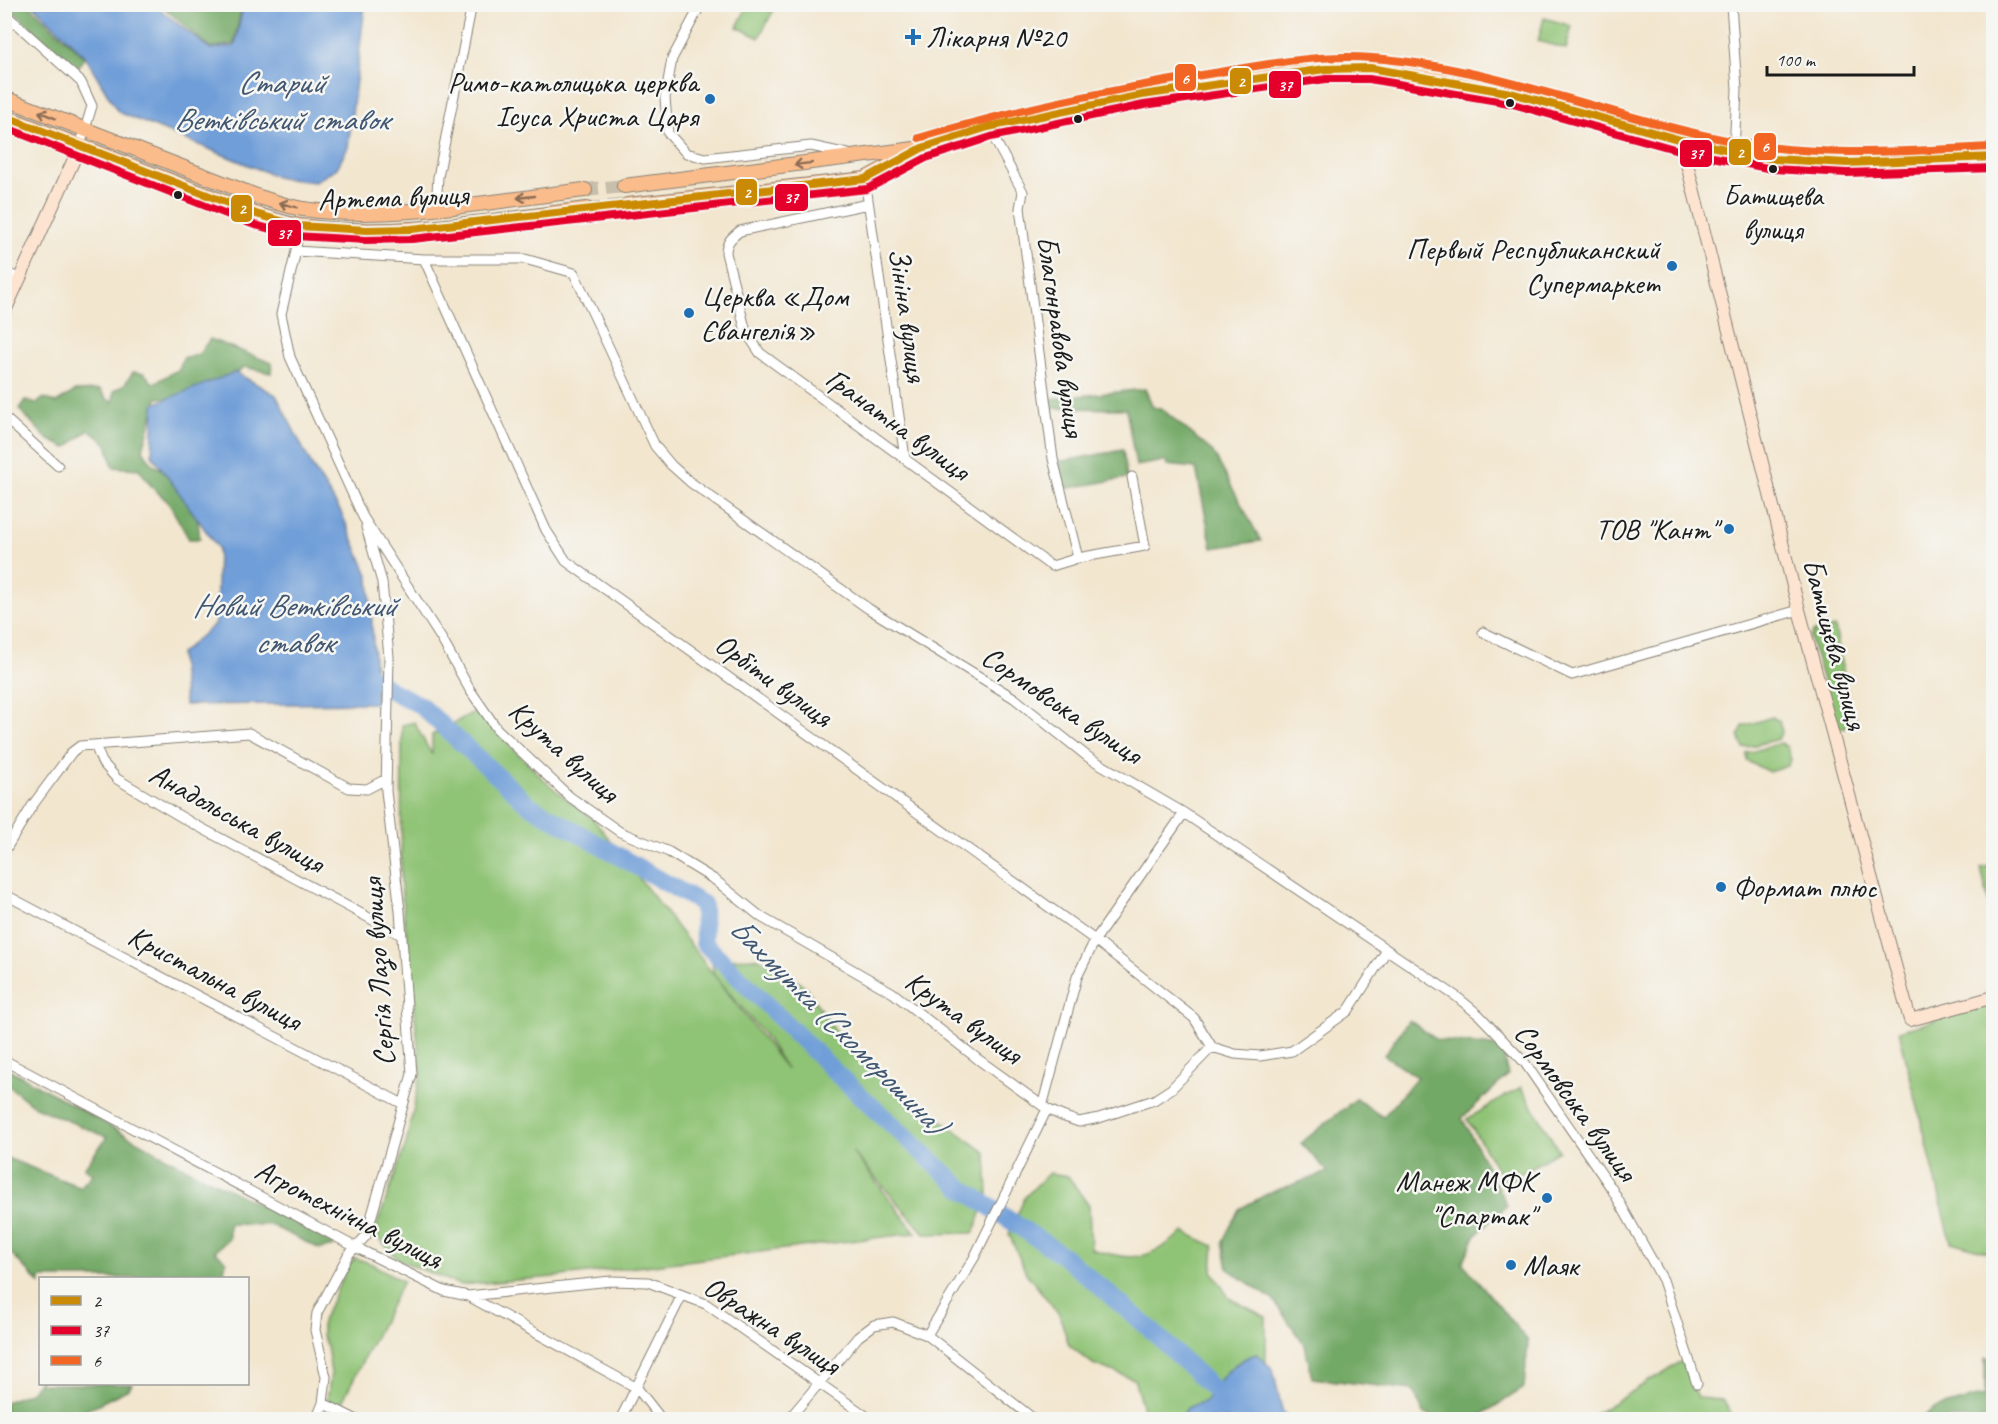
<svg xmlns="http://www.w3.org/2000/svg" width="1998" height="1424" font-family="Caveat,sans-serif">
<rect width="100%" height="100%" fill="#f6f6f2"/>
<filter id="ink" filterUnits="userSpaceOnUse"><feTurbulence type="fractalNoise" baseFrequency=".0167" numOctaves="2"/><feDisplacementMap in="SourceGraphic" scale="12" xChannelSelector="R" yChannelSelector="G"/><feConvolveMatrix kernelMatrix="1 2 1 2 8 2 1 2 1" color-interpolation-filters="sRGB"/></filter>
<filter id="wash" filterUnits="userSpaceOnUse"><feTurbulence type="fractalNoise" baseFrequency=".008" numOctaves="4" result="noise"/><feDisplacementMap in="SourceGraphic" scale="24" xChannelSelector="R" yChannelSelector="G"/><feGaussianBlur stdDeviation="1.35" result="paint"/><feColorMatrix in="noise" values="0 0 0 0 0 0 0 0 0 0 0 0 0 0 0 0 0 1.4 0 .05"/><feComposite in="paint" operator="in"/></filter>
<g filter="url(#wash)">
<rect width="100%" height="100%" fill="#f2e6cf"/>
<path fill="#8fc375" stroke="#567048" stroke-width="1.5" d="M748,5H776L759,38L737,27Z
M1544,18L1572,26L1566,49L1538,41Z
M1835,627L1850,708L1855,718L1853,725L1838,729L1810,638L1813,632Z
M476,711L547,783L596,822L787,1070L764,1035L713,973L712,959L759,958L805,986L835,1031L891,1083L986,1153L988,1194L974,1233L925,1234L852,1151L916,1233L554,1277L460,1285L399,1260L374,1233L406,1144L421,1073L401,886L402,725L414,722L432,755V735Z
M1772,717L1779,721L1782,731L1778,739L1743,748L1739,736L1743,726Z
M1780,743L1787,747L1791,760L1788,766L1769,772L1747,761V753Z
M1993,865H1994L1993,922L1981,868Z
M1993,1004V1254L1951,1242L1899,1031Z
M1521,1087L1559,1151L1505,1183L1467,1119Z
M1049,1173L1068,1176L1089,1206L1091,1249C1137,1262 1146,1260 1184,1232L1214,1246L1212,1271L1229,1298L1266,1317V1365L1257,1354C1234,1360 1217,1381 1206,1401C1194,1405 1183,1406 1181,1419H1146L1134,1379L1093,1364L1069,1345L1059,1314L1026,1273L1009,1234L1025,1197Z
M355,1258L372,1264L403,1281L342,1402L336,1405L327,1400L331,1373L327,1347L322,1335V1321L349,1265Z
M1682,1361L1698,1398L1724,1400L1733,1419H1587Z"/>
<path fill="#73a966" stroke="#486241" stroke-width="1.5" d="M6,5H29L84,57L77,70Z
M161,5H242L234,44L210,48Z
M210,339L272,363L271,373L244,367C218,392 193,398 157,398L143,450C157,473 156,464 175,477C194,490 198,518 200,539H189L168,502L152,487L139,469L113,467L107,444L89,430L66,448L47,439L19,409L25,400L36,404L44,398L56,403L75,391L100,390L107,399L113,402L114,391L125,384L133,372L144,373L153,383C163,380 168,373 179,370L183,358L199,354Z
M1145,389L1153,407L1163,410L1213,452L1261,541L1212,548L1196,468L1167,465L1166,461L1136,466L1126,409L1051,408L1050,399Z
M1123,450L1127,478L1064,489L1057,462Z
M1409,1020L1437,1040L1501,1047L1508,1075L1462,1118L1507,1205L1475,1236L1463,1263L1528,1341L1524,1388L1475,1419H1451L1424,1414L1413,1390L1312,1378L1305,1345L1273,1300L1228,1269L1223,1241L1239,1209L1269,1193L1328,1172L1301,1143L1356,1099L1383,1117L1417,1077L1384,1055Z
M5,1067L178,1164L316,1233L334,1246L320,1249L270,1225L229,1224V1239L215,1251L226,1261L223,1278H40V1284L5,1247V1157L80,1187L93,1174L84,1168L107,1137L35,1107L5,1083Z
M1985,1358L1993,1359V1419H1920L1933,1409L1985,1395Z
M40,1379V1384H132L129,1389L68,1419H5V1402L31,1392Z"/>
<path fill="#6f9ed8" stroke="#465d7a" stroke-width="1.5" d="M33,5H154L210,49L235,46L243,5H365L348,147L337,168L315,182L280,178L118,112L85,56Z
M235,372L276,395L312,466L341,512L369,577L377,703L185,705L180,654L216,623L218,548L152,455L154,404Z
M1257,1354L1273,1370L1282,1410L1289,1419H1181C1183,1406 1195,1405 1206,1401C1217,1381 1234,1360 1257,1354Z"/>
<g fill="none" stroke-linecap="round" stroke-linejoin="round">
<path stroke="#6f9ed8" stroke-width="18" d="M356,666L390,690L420,705L529,805L703,904L704,943L838,1075L960,1187L1062,1255L1148,1327L1246,1420"/>
</g>
</g>
<g filter="url(#ink)">
<g fill="none" stroke-linecap="round" stroke-linejoin="round">
<path stroke="#c7beab" stroke-width="14" stroke-dasharray="14 7" stroke-linecap="butt" d="M585,190L624,186
M587,209L627,205"/>
<g stroke="#878176" stroke-width="11">
<path id="street" d="M701,4L672,59L665,98L668,133L686,153L705,158L811,146L848,154
M1731,4L1737,89L1734,152
M4,13L81,82L92,106L80,146
M988,127L1023,192L1020,208L1053,459L1078,558L1052,566
M865,179L905,458
M868,204L740,231C732,237 726,242 726,253L746,332L760,353L1047,563
M436,207L438,177L472,4
M298,226L296,251L281,314L290,357L363,517L441,638L470,690L497,729L570,797L620,832L669,852L715,880L761,917L893,993L979,1060L1047,1109L1062,1116L1079,1122L1099,1118L1154,1100L1171,1089L1212,1047L1235,1054L1260,1056L1292,1051L1348,1011L1387,950
M296,251L424,259H525L574,273L655,446L671,465L690,482L869,609L1014,698L1088,757L1184,813L1457,997L1479,1015L1525,1063L1612,1189L1663,1280L1697,1384
M424,259L546,530L566,561L1095,940L1194,1018L1212,1047
M4,272L21,279
M4,417L58,466
M1078,558L1145,546L1132,477
M1483,632L1572,675L1799,610
M95,745L102,762L117,779L190,822L401,935
M4,852L32,806L72,752L80,746L249,733L349,788L367,789L386,779
M4,894L403,1104
M4,1060L357,1248L444,1291L468,1296L637,1388L662,1420
M1043,1103L1077,977L1095,940L1184,813
M468,1296L611,1281L648,1282L706,1304L866,1416
M927,1335L974,1258L1047,1109
M323,1403L357,1420
M316,1420L323,1403L326,1377L315,1330L317,1313L348,1255L366,1236L412,1074L400,911L386,791L389,657L382,582L366,527
M620,1420L682,1295
M788,1420L858,1337L874,1325L893,1322L927,1335L1035,1420"/>
</g>
<g stroke="#878176" stroke-width="14">
<path id="secondary" d="M1681,140L1799,610L1910,1020L1994,997
M4,313L80,146"/>
</g>
<g stroke="#878176" stroke-width="16">
<path id="primary" d="M4,98L259,197C273,201 288,207 303,209C389,222 498,200 585,190
M4,116L256,214C270,218 285,224 300,226C395,239 492,220 587,209
M624,186L922,148L988,127L1142,95L1325,69L1370,68L1462,83L1511,93L1681,140L1774,159L1847,163L1994,157
M627,205L865,179L912,153"/>
</g>
<use href="#street" stroke="#fff" stroke-width="9"/>
<use href="#secondary" stroke="#fde4d1" stroke-width="12"/>
<use href="#primary" stroke="#fabc8b" stroke-width="14"/>
<g stroke="#f6f6f2" stroke-width="12">
<path id="bus-1" d="M4,116L256,214L298,226L367,230L411,229L865,179L922,148L988,127L1142,95L1325,69L1370,68L1511,93L1681,140L1774,159L1847,163L1994,157"/>
</g>
<g stroke="#f6f6f2" stroke-width="12">
<path id="bus-2" d="M4,127L252,224L295,236L366,240L412,239L867,189L926,158L991,137L1144,105L1326,79H1369L1509,103L1678,150L1772,169L1847,173L1994,168"/>
</g>
<g stroke="#f6f6f2" stroke-width="12">
<path id="bus-3" d="M919,138C1016,109 1114,89 1214,73C1266,64 1319,54 1372,58C1497,67 1614,119 1736,142C1822,158 1907,151 1993,147"/>
</g>
<use href="#bus-1" stroke="#cb8a06" stroke-width="8"/>
<use href="#bus-2" stroke="#e4002b" stroke-width="8"/>
<use href="#bus-3" stroke="#f26522" stroke-width="8"/>
</g>
<defs><path id="oneway-shaft" d="M-6 0H5M1.5-3L5.5 0L1.5 3" fill="none" stroke-width="1.6" stroke-linecap="round" stroke-linejoin="round" transform="scale(1.5)"/></defs>
<g stroke="#8b6c54">
<use href="#oneway-shaft" transform="translate(47 115) rotate(-158)"/>
<use href="#oneway-shaft" transform="translate(803 164) rotate(173)"/>
<use href="#oneway-shaft" transform="translate(526 197) rotate(174)"/>
<use href="#oneway-shaft" transform="translate(288 205) rotate(-165)"/>
</g>
</g>
<g fill="#1f6fb2" stroke="#f6f6f2" stroke-width="2">
<path d="M910 28h6v6h6v6h-6v6h-6v-6h-6v-6h6z"/>
<circle cx="710" cy="99" r="6"/>
<circle cx="1672" cy="266" r="6"/>
<circle cx="689" cy="313" r="6"/>
<circle cx="1729" cy="529" r="6"/>
<circle cx="1721" cy="887" r="6"/>
<circle cx="1547" cy="1198" r="6"/>
<circle cx="1511" cy="1265" r="6"/>
</g>
<g fill="#1c1c1c" stroke="#f6f6f2" stroke-width="2">
<circle cx="1510" cy="103" r="5"/>
<circle cx="1078" cy="119" r="5"/>
<circle cx="1773" cy="169" r="5"/>
<circle cx="178" cy="195" r="5"/>
</g>
<g text-anchor="middle" stroke-width="5" stroke-linejoin="round" paint-order="stroke">
<g font-size="28" fill="#1c1c1c" stroke="#f6f6f2">
<text x="1773" y="205">Батищева<tspan x="1773" dy="34">вулиця</tspan></text>
</g>
<g font-size="30" fill="#1c1c1c" stroke="#f6f6f2" text-anchor="start">
<text x="926" y="47">Лікарня №20</text>
<text x="698" y="92" text-anchor="end">Римо-католицька церква<tspan x="698" dy="34">Ісуса Христа Царя</tspan></text>
<text x="1660" y="259" text-anchor="end">Первый Республиканский<tspan x="1660" dy="34">Супермаркет</tspan></text>
<text x="701" y="306">Церква «Дом<tspan x="701" dy="34">Євангелія»</tspan></text>
<text x="1717" y="539" text-anchor="end">ТОВ "Кант"</text>
<text x="1733" y="897">Формат плюс</text>
<text x="1535" y="1191" text-anchor="end">Манеж МФК<tspan x="1535" dy="34">"Спартак"</tspan></text>
<text x="1523" y="1275">Маяк</text>
</g>
<g font-size="30" fill="#1c1c1c" stroke="#f6f6f2">
<text transform="translate(393 197) rotate(-2)" y="10">Артема вулиця</text>
<text transform="translate(908 315) rotate(82)" y="10">Зініна вулиця</text>
<text transform="translate(1061 336) rotate(82)" y="10">Благонравова вулиця</text>
<text transform="translate(898 424) rotate(36)" y="10">Гранатна вулиця</text>
<text transform="translate(1835 644) rotate(75)" y="10">Батищева вулиця</text>
<text transform="translate(774 680) rotate(36)" y="10">Орбіти вулиця</text>
<text transform="translate(1062 705) rotate(34)" y="10">Сормовська вулиця</text>
<text transform="translate(564 751) rotate(42)" y="10">Крута вулиця</text>
<text transform="translate(237 818) rotate(29)" y="10">Анадольська вулиця</text>
<text transform="translate(378 972) rotate(-94)" y="10">Сергія Лазо вулиця</text>
<text transform="translate(215 978) rotate(28)" y="10">Кристальна вулиця</text>
<text transform="translate(964 1017) rotate(36)" y="10">Крута вулиця</text>
<text transform="translate(1576 1102) rotate(54)" y="10">Сормовська вулиця</text>
<text transform="translate(349 1214) rotate(27)" y="10">Агротехнічна вулиця</text>
<text transform="translate(772 1325) rotate(33)" y="10">Овражна вулиця</text>
</g>
<g font-size="32" font-style="italic" fill="#415671" stroke="#f6f6f2">
<text x="281" y="93">Старий<tspan x="281" dy="37">Ветківський ставок</tspan></text>
<text x="294" y="616">Новий Ветківський<tspan x="294" dy="37">ставок</tspan></text>
<text transform="translate(838 1025) rotate(45)" y="11">Бахмутка (Скоморошина)</text>
</g>
</g>
<g stroke="#f6f6f2" stroke-width="2">
<rect x="1174" y="63" width="23" height="29" rx="6" fill="#f26522"/>
<rect x="1229" y="67" width="23" height="28" rx="6" fill="#cb8a06"/>
<rect x="1268" y="70" width="34" height="29" rx="6" fill="#e4002b"/>
<rect x="1753" y="132" width="24" height="29" rx="6" fill="#f26522"/>
<rect x="1728" y="138" width="24" height="28" rx="6" fill="#cb8a06"/>
<rect x="1679" y="139" width="34" height="29" rx="6" fill="#e4002b"/>
<rect x="735" y="178" width="23" height="28" rx="6" fill="#cb8a06"/>
<rect x="774" y="183" width="35" height="29" rx="6" fill="#e4002b"/>
<rect x="230" y="194" width="23" height="29" rx="6" fill="#cb8a06"/>
<rect x="267" y="219" width="35" height="28" rx="6" fill="#e4002b"/>
</g>
<g font-size="16" text-anchor="middle" font-weight="bold" fill="#fff">
<text x="1185" y="84">6</text>
<text x="1241" y="87">2</text>
<text x="1285" y="91">37</text>
<text x="1765" y="152">6</text>
<text x="1740" y="158">2</text>
<text x="1696" y="159">37</text>
<text x="747" y="198">2</text>
<text x="791" y="203">37</text>
<text x="242" y="214">2</text>
<text x="284" y="239">37</text>
</g>
<rect width="1998" height="1424" fill="none" stroke="#f6f6f2" stroke-width="24"/>
<rect x="39" y="1277" width="210" height="108" fill="#f6f6f2" stroke="#9f9f9c" stroke-width="1.5"/>
<rect x="51" y="1296" width="30" height="9" fill="#cb8a06" stroke="#9f9f9c" stroke-width="1.5"/>
<text x="93" y="1307" font-size="18" fill="#1c1c1c">2</text>
<rect x="51" y="1326" width="30" height="9" fill="#e4002b" stroke="#9f9f9c" stroke-width="1.5"/>
<text x="93" y="1337" font-size="18" fill="#1c1c1c">37</text>
<rect x="51" y="1356" width="30" height="9" fill="#f26522" stroke="#9f9f9c" stroke-width="1.5"/>
<text x="93" y="1367" font-size="18" fill="#1c1c1c">6</text>
<path d="M1767 66v9h147v-9" fill="none" stroke="#1c1c1c" stroke-width="3"/>
<text x="1776" y="66" font-size="18" fill="#1c1c1c" stroke="#f6f6f2" stroke-width="4.5" paint-order="stroke">100 m</text>
</svg>
